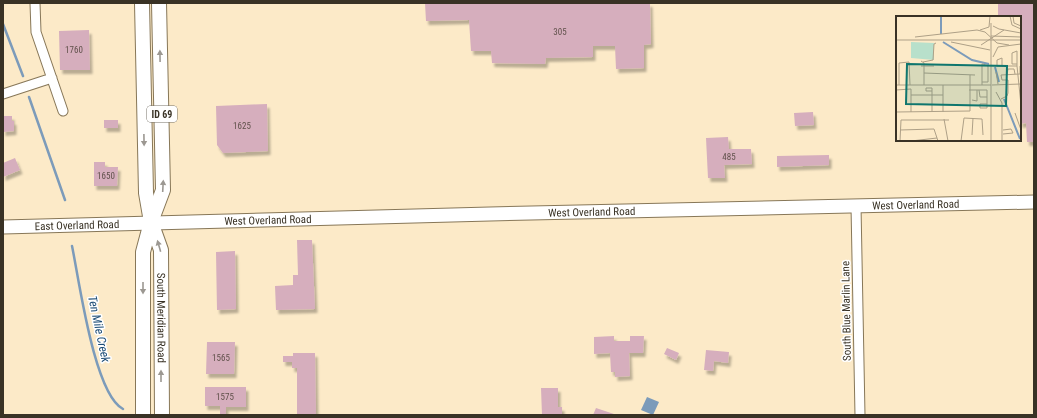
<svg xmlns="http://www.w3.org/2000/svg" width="1037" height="418" font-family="'Roboto Condensed',sans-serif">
<defs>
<filter id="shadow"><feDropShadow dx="2.5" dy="4" stdDeviation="1" flood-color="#0004"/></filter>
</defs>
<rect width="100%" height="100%" fill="#fceac8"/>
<path fill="#7c9bba" d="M647,397L659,402L653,415L641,410Z"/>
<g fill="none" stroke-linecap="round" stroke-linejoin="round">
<path stroke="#7c9bba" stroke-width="2.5" d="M3,24L23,76
M29,97L65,200
M72,246C79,279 94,394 123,409"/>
</g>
<path fill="#d6aebd" filter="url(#shadow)" d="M425,3H650L651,44L644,45V68L616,69L615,46H593V57L546,58L545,64L492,63L491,51H471L469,20L426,21Z
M998,3H1034V142H1027L1026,123L1020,124V17H998Z
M89,30L90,70H60L59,31Z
M267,104L268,151L223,153L217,145L216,106Z
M813,112L814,125L795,126L794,113Z
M3,116H12V121H14V131L3,132Z
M104,120H118V128H104Z
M728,137L729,149H751L752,164L724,165L725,178H708L706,138Z
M829,155V165L777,167V156Z
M15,158L20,170L3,177V163Z
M94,162H105V167H118L117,186H94Z
M297,240H312L315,309L276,310L275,286L293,285V275H298Z
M235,251L236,309L217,310L216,252Z
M614,336V341H630V336H644L643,353H629L630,376L615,377V372H611L610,353L594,354V337Z
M207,342H235L234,374H206Z
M667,348L679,353L676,360L664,354Z
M706,350L729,352L728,363L714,361L713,371L704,370Z
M293,353H315L316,415H297V368H292V362H283V356H293Z
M205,387H246V407H226V415H220V406H205Z
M541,388H558V407H562V415H542Z
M596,408L614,414V415H593Z"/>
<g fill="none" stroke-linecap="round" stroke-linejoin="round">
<g stroke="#877758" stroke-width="11">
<path id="street" d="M35,3L36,32L63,111
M3,94L52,78
M856,206L860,415"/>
</g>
<g stroke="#877758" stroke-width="15">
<g id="secondary">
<path id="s1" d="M3,227L490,214L1034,202"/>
</g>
</g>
<g stroke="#877758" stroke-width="16">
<g id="primary">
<path id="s2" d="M142,3L146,193L151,222L161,250L162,415"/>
<path d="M143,415V252L151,222L163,190L159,3"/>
</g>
</g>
<use href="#street" stroke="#fff" stroke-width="9"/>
<use href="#secondary" stroke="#fff" stroke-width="13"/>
<use href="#primary" stroke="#fff" stroke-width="14"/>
</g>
<defs><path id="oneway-solid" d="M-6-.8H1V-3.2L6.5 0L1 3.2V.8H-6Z"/></defs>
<g fill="#9c9892">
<use href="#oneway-solid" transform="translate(160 56) rotate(-91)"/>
<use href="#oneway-solid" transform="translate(144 140) rotate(89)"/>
<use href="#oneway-solid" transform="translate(163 186) rotate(-87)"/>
<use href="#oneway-solid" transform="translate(159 246) rotate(-106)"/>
<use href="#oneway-solid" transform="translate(143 288) rotate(90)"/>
<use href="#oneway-solid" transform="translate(161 376) rotate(-90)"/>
</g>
<g text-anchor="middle" stroke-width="3" stroke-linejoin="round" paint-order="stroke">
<g font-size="9" fill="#60514b">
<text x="560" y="35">305</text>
<text x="74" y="53">1760</text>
<text x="242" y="129">1625</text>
<text x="729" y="160">485</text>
<text x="106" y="179">1650</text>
<text x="221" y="361">1565</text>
<text x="225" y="400">1575</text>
</g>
<rect fill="#fff" stroke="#747066" stroke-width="1" x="147" y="106" width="30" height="16" rx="3"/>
<g font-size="10" font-weight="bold" fill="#393225">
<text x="162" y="118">ID 69</text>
</g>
<g font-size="11" fill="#393225" stroke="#fff">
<text dy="4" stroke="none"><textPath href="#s1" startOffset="913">West Overland Road</textPath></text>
<text dy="4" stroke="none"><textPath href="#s1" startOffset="589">West Overland Road</textPath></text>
<text dy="4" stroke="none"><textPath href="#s1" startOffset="265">West Overland Road</textPath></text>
<text dy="4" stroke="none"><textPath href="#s1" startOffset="74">East Overland Road</textPath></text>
<text transform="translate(846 311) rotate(-91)" y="4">South Blue Marlin Lane</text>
<text dy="4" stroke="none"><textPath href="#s2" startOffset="317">South Meridian Road</textPath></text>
</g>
<g font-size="12" font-style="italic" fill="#1c4c76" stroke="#fff">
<text transform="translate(99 329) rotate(78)" y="4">Ten Mile Creek</text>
</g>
</g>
<g transform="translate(896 16)">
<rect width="125" height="125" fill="#fceac8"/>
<path d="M15,26L38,27V44L15,42Z" fill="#b8e0cb"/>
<path fill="none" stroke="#7c9bba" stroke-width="2" d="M45,18V0M47,26L76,44L93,48M99,51L103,66M108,83L124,123"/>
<path fill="none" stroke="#aea087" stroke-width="1" d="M114,0L116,9L125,13M117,0L118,7L125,10M95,7V125M97,10L103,13L125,17M84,14L93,11L94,0M95,20L125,21M19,21L81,14L89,16L101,27L113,29M0,24H125M55,26L94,34M85,29L108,14M97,41L102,31L125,28M25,45L28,47V69M27,46L37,44L38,28L40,27M121,48H116V37L121,35V50M25,50H38M106,50V42L101,44V50H121L125,89M100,56L102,68M28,57L79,59M111,59L112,53H118L119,58M0,69H95M3,69V47L13,46L14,69M86,69V48H87L92,50V66H86M96,69L125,68M0,74L15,73V96M73,74H91V92H84V88H91M83,74L84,81H91M36,75H30V72H36V96M100,76L106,87V125M15,79H47M105,83L111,80L112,77V64H106L105,59L124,58V50M76,84L81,85V74M0,96L74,95V59M47,96V69M119,97L125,114M48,103L52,125M4,114L38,113L42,125M107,118L117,117L115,113L107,114M76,119L77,102M4,125L5,104H53M15,125L41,122M65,125L68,102L86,103L87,119"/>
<path fill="#0f766e" fill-opacity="0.15" stroke="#0f766e" stroke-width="2" d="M11,48L111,50L110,90L10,88Z"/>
<rect width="125" height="125" fill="none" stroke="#393225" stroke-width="2"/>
</g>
<rect width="1037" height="418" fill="none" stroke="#393225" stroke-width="8"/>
</svg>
